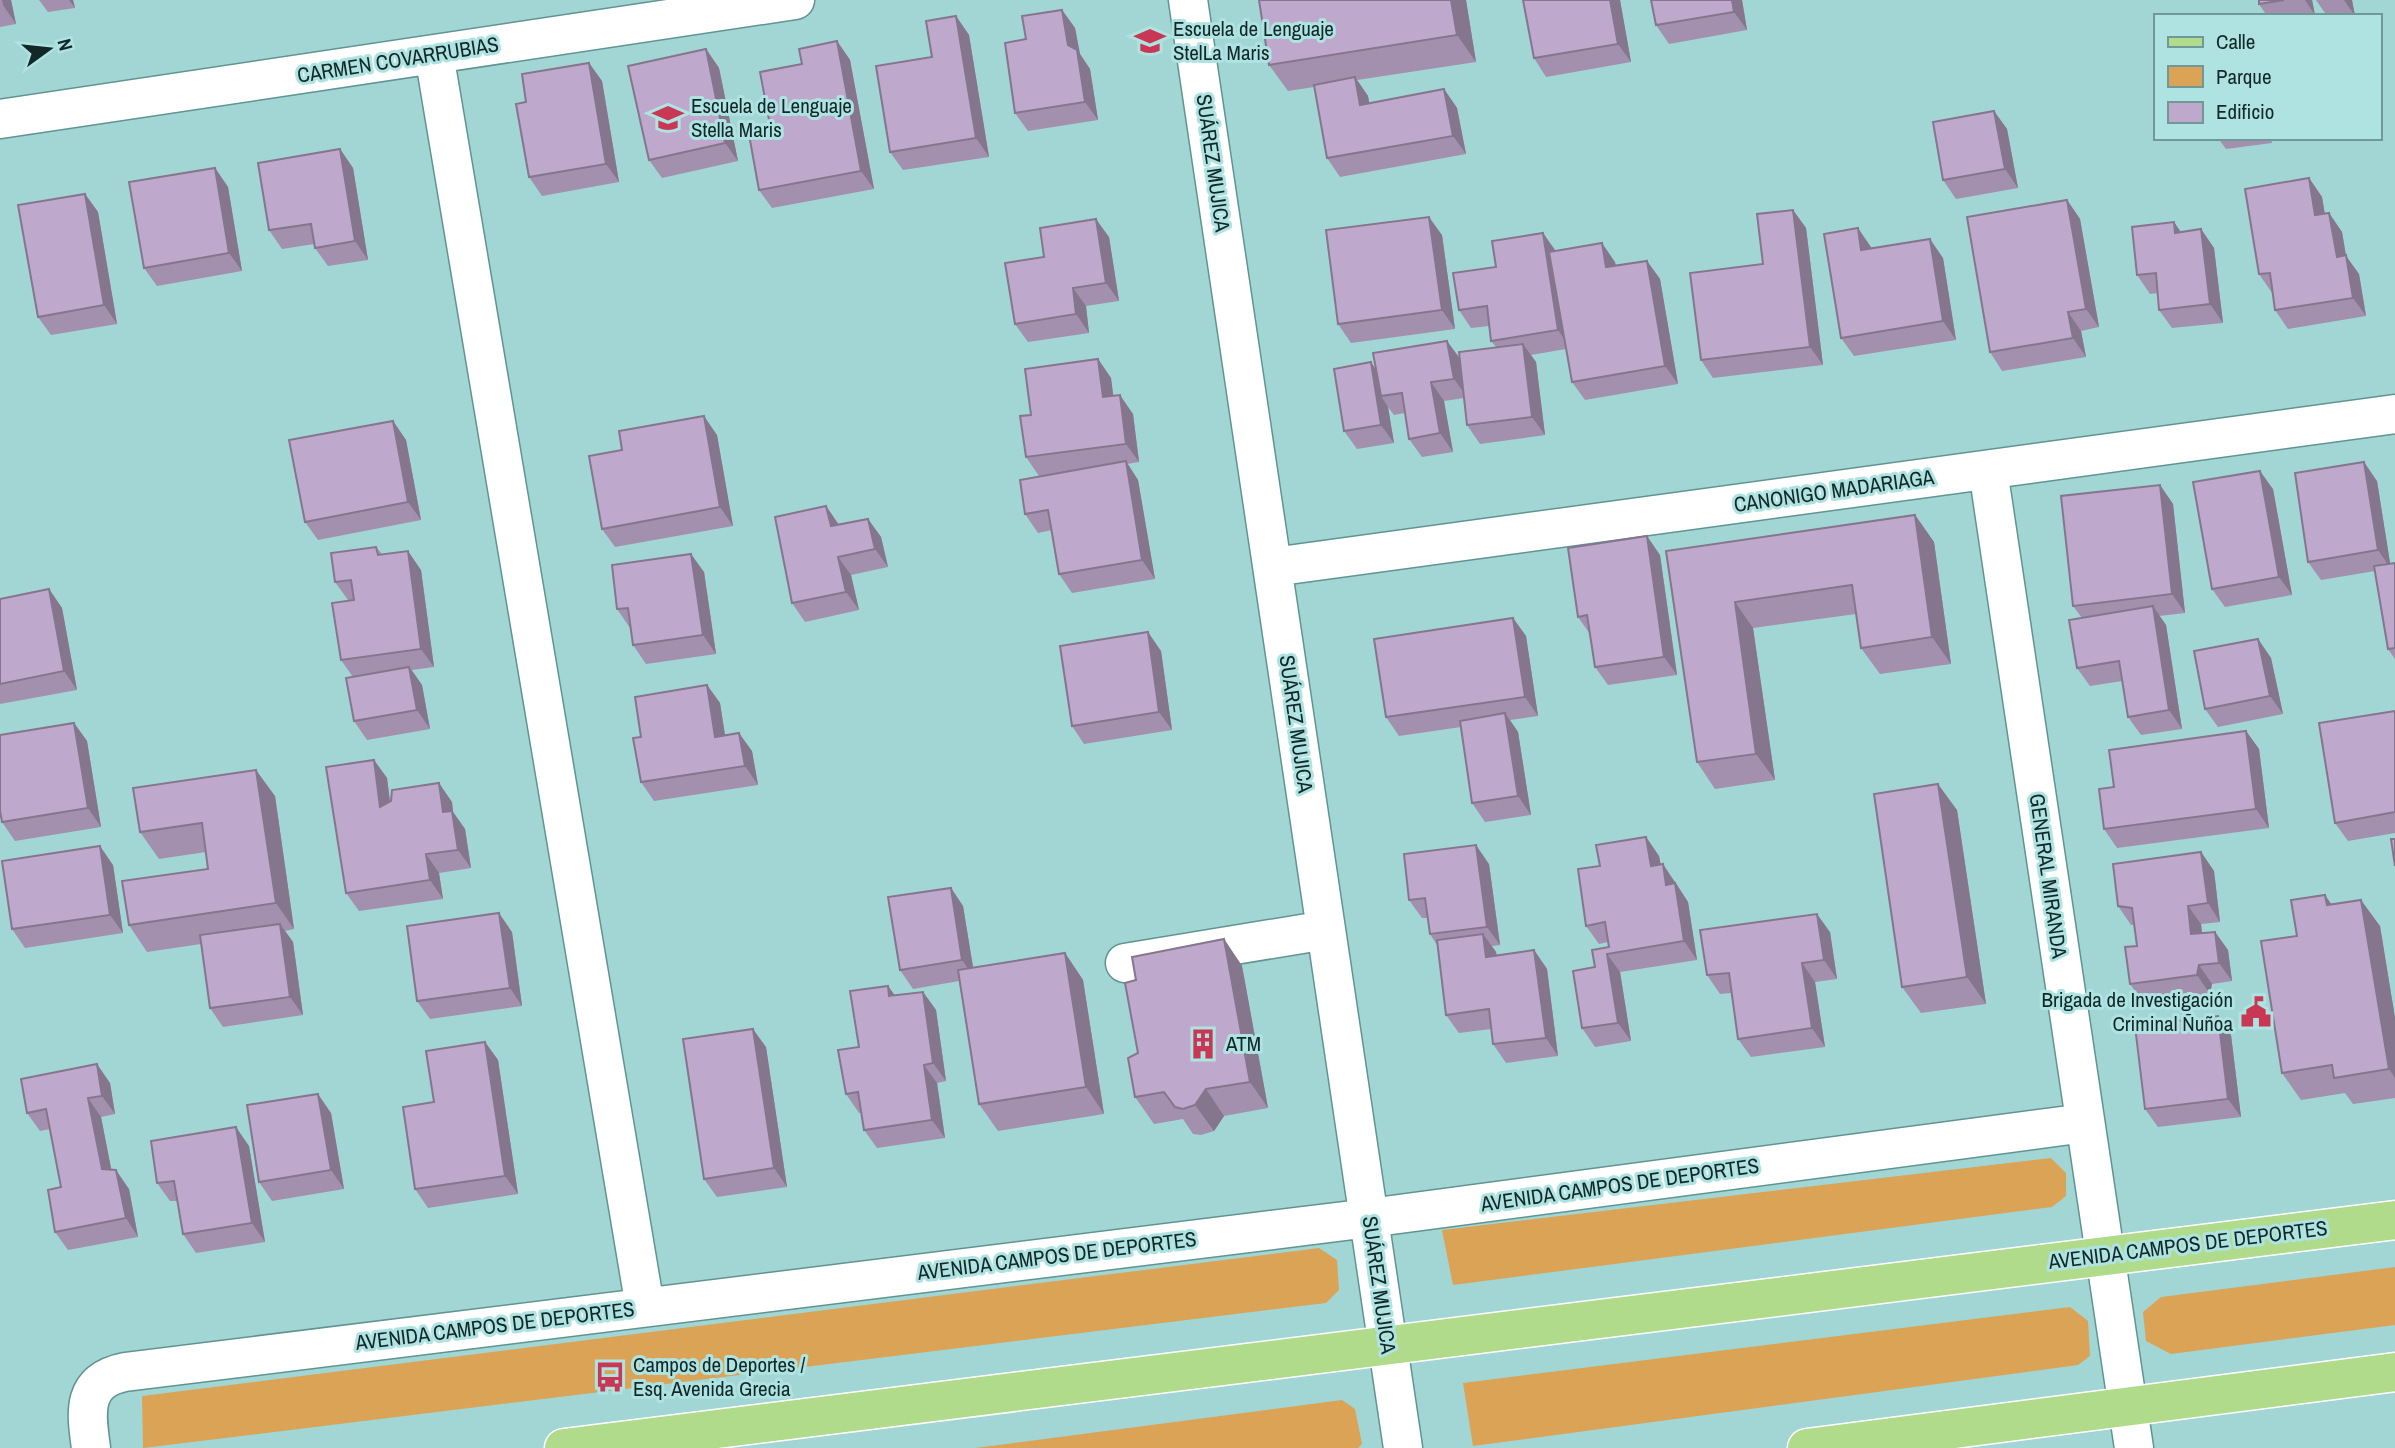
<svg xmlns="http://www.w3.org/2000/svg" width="2395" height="1448" font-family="'Archivo Narrow',sans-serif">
<rect width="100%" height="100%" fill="#a1d6d4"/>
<path fill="#daa355" d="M2051,1158L2066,1173V1196L2052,1207L1453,1285L1442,1230Z
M1319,1248L1337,1260L1339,1290L1326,1303L143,1448L142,1396Z
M2395,1267V1325L2171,1354L2146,1341L2143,1312L2161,1297Z
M2070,1307L2088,1321L2090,1356L2078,1365L1473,1446L1463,1383Z
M1342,1400L1355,1409L1362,1444L1358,1448H975Z"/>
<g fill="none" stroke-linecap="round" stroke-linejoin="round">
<g stroke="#609492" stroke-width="41">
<path id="minor" d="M1188,0L1403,1448
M434,54L645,1307
M0,119L795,0
M1988,470L2134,1448
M1273,567L2395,414
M1125,963L1326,930
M91,1448C86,1412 81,1381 125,1372L1369,1218L2085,1123"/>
</g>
<g stroke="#fff" stroke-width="41">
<path id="major" d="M564,1448L2395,1220
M1807,1448L2395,1372"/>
</g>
<use href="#minor" stroke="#fff" stroke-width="38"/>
<use href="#major" stroke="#b0db8b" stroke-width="38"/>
</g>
<path fill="#a390af" d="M0,0H11L16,24L0,27Z
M39,0H73L75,8L48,12Z
M1259,0H1466L1476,62L1357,80L1368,96L1369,103L1444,89L1457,108L1466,154L1340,177L1327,158L1314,87L1288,91L1269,65Z
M1523,0H1620L1631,62L1546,77L1534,58Z
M1742,0L1747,30L1669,44L1656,25Z
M2259,0H2312L2315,15L2267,16L2259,4Z
M2316,0H2352L2355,16H2327Z
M1062,10L1075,28L1080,54L1090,69L1098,120L1028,131L1015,113L1026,39Z
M956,16L969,35L989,157L903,170L890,152L932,57Z
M837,41L850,60L874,189L772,208L759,190L770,125L802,64Z
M706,49L719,68L738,161L662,178L649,160Z
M589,63L602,81L619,182L542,196L529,177L526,102Z
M1994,111L2007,129L2018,188L1956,199L1943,180Z
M2218,138H2271L2272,143L2226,149Z
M340,149L353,168L368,260L328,266L315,248L314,244L282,249L269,230Z
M215,168L228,187L242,271L157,286L144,268Z
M2309,178L2322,197L2325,214L2329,213L2342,232L2346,256L2359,274L2366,316L2288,329L2275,310L2273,293H2272L2259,274Z
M85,194L98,212L117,324L51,335L38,317Z
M2067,200L2080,219L2099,327L2081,331L2086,357L2002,371L1990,352Z
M1793,210L1806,228L1823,365L1713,378L1701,360L1763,264Z
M2174,222L2181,232L2201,229L2214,248L2223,323L2172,328L2159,310L2158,293L2150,294L2137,275Z
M1543,233L1556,251L1615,262L1616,266L1647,261L1660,279L1678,384L1585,400L1572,382L1566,349L1531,355L1536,362L1545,435L1480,444L1467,425L1464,398L1444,401L1453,452L1422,457L1409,439L1405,413L1394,415L1388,407L1394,443L1357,449L1344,431L1376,370L1447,341L1459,357L1496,347L1491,341L1489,326L1471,328L1459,310L1496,267Z
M1442,235L1455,329L1351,343L1338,324Z
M1109,237L1119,301L1086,306L1089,333L1028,342L1015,324L1044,257Z
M1871,247V249L1943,258L1956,340L1854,356L1841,338Z
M1098,359L1111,378L1113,396L1133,414L1139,462L1127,464L1138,480L1155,579L1072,593L1059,574L1052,530L1038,533L1025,514L1055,474L1039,476L1026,457Z
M393,421L406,440L421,520L318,540L305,522Z
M717,435L733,526L615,547L602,529Z
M2377,481L2390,563H2395V659L2388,649L2375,571L2321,580L2308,562Z
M2160,485L2173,504L2185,613L2159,616L2166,625L2182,729L2141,735L2128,717L2122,681L2090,686L2077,668L2082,618L2073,606Z
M2273,489L2292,595L2225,607L2212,589Z
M826,506L839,525L868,519L881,537L888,567L851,575L859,610L805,622L792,603Z
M1915,515L1934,542L1951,664L1880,674L1861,648L1856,614L1753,628L1775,780L1715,789L1697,762L1666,551Z
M376,547L382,554L421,570L434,667L412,670L422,685L430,729L367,740L354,721L353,677L341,660L348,600L335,582Z
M1660,555L1677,675L1608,685L1595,667L1590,634L1578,617Z
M704,572L716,654L646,664L633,645L630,628L617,609Z
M49,589L62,608L77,690L0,704V599Z
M1513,618L1526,636L1538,716L1510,720L1518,732L1531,815L1485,822L1472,803L1461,727L1399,736L1386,717Z
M2258,639L2271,658L2283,714L2218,727L2205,709Z
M1161,651L1172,730L1084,744L1072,726Z
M707,685L720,703L725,735L752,751L758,785L654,801L641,782V737Z
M2395,711V833L2348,841L2335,823Z
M74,723L87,741L101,827L15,841L2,822Z
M2246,731L2259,749L2269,828L2117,848L2104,829L2114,787Z
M374,760L387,778L390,801L452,802L453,812L465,829L471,868L439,873L443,899L359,911L346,893Z
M275,796L294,929L285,931L293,942L303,1015L223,1027L210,1008L201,944L147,952L129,925L208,869L206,852L159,859L140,832Z
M1957,810L1986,1004L1921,1013L1902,987Z
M1646,837L1659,856L1661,865L1676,883L1688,902L1697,960L1620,972L1631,1041L1595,1047L1582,1028L1595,967L1609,947L1608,942L1599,944L1586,926L1600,866Z
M2201,852L2214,871L2220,922L2201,924L2202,933L2215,932L2228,950L2232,981L2212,984L2210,994L2143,1002L2130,984L2137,946L2134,925H2131L2118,906Z
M1489,864L1500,945L1492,946L1496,952L1497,955L1534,950L1547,969L1558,1056L1506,1063L1493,1044L1491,1029L1459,1033L1446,1015L1437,945L1430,934L1428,918H1422L1409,900Z
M113,865L123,933L25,948L12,929Z
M951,888L963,906L973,968L1065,953L1083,980L1104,1114L998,1131L979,1104L959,981L913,989L900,970Z
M2332,905L2380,926L2395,1018V1098L2353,1104L2345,1093L2301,1100L2282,1073L2297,936Z
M512,932L522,1006L430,1019L417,1001Z
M1830,932L1837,979L1815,982L1825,1047L1751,1057L1738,1039L1731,993L1720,994L1707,975Z
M1224,939L1242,966L1268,1108L1224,1116L1214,1131L1201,1135L1193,1134L1183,1119L1154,1124L1135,1097L1138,1053L1136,980Z
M888,986L895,996L923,992L936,1010L946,1081L937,1083L945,1138L877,1148L864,1130L862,1112L859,1113L846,1094L859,1047Z
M2231,1035L2241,1117L2158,1127L2145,1109Z
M485,1042L498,1060L518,1194L428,1208L415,1189L434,1102Z
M766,1047L787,1187L717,1197L704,1179Z
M110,1083L115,1114L101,1117L111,1170L129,1189L138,1237L68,1250L55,1232L61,1187L50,1129L40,1131L27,1113Z
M331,1113L344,1189L272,1201L259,1182Z
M249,1146L265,1242L196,1253L183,1234L177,1201H170L157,1183Z"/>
<path fill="#85768e" d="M2,0H11L16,24L3,5Z
M69,0H73L75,8Z
M1451,0H1466L1476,62L1457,35Z
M1610,0H1620L1631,62L1618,44Z
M1732,0H1742L1747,30L1734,12Z
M2305,0H2312L2315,15Z
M2344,0H2352L2355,16Z
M1062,10L1075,28L1080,54L1090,69L1098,120L1085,102L1068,45Z
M956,16L969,35L989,157L976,138Z
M837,41L850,60L874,189L861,171Z
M706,49L719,68L738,161L725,143Z
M589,63L602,81L619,182L606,164Z
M1355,77L1368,96L1373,123L1360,105Z
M1444,89L1457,108L1466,154L1453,136Z
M1994,111L2007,129L2018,188L2005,169Z
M340,149L353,168L368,260L355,241Z
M215,168L228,187L242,271L229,253Z
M2309,178L2322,197L2328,234L2315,215Z
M85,194L98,212L117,324L104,305Z
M2067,200L2080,219L2099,327L2086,309Z
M1793,210L1806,228L1823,365L1810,347Z
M2329,213L2342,232L2346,256L2359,274L2366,316L2353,298L2337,257Z
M1429,217L1442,235L1455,329L1442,310Z
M1096,219L1109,237L1119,301L1106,283Z
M2174,222L2186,240L2175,233Z
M1858,228L1871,247L1874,269L1861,250Z
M2201,229L2214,248L2223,323L2210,304Z
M1543,233L1556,252L1571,349L1558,330Z
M1930,239L1943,258L1956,340L1943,321Z
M1602,243L1615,262L1619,286L1606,267Z
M1647,261L1660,279L1678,384L1665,366Z
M1073,288L1086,306L1089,333L1076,314Z
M2068,312L2081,331L2086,357L2073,338Z
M1447,341L1460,359L1467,397L1454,379Z
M1523,344L1536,362L1545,435L1532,417Z
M1098,359L1111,378L1116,416L1103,397Z
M1371,362L1383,380L1381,396L1388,407L1394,443L1381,425Z
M1431,382L1444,401L1453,452L1440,433Z
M1120,395L1133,414L1139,462L1126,444Z
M704,416L717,435L733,526L720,507Z
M393,421L406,440L421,520L408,502Z
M1126,461L1138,480L1155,579L1142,560Z
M2364,462L2377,481L2391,569L2378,550Z
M2260,471L2273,489L2292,595L2279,577Z
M2160,485L2173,504L2185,613L2172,594Z
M826,506L839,525L831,526Z
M1915,515L1934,542L1951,664L1932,637Z
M868,519L881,537L888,567L875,549Z
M1647,536L1660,555L1677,675L1664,657Z
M408,551L421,570L434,667L421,649Z
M691,554L704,572L716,654L703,635Z
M838,557L851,575L859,610L846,592Z
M49,589L62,608L77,690L64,671Z
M1735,602L1753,628L1775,780L1756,754Z
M2153,606L2166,625L2182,729L2169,710Z
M1513,618L1526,636L1538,716L1525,697Z
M1148,632L1161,651L1172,730L1159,712Z
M2258,639L2271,658L2283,714L2270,696Z
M409,667L422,685L430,729L417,710Z
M707,685L720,703L728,755L715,737Z
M1505,713L1518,732L1531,815L1518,796Z
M74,723L87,741L101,827L88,808Z
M2246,731L2259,749L2269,828L2256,809Z
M739,733L752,751L758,785L745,766Z
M374,760L387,778L393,826L380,807Z
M256,770L275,796L294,929L276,903Z
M439,783L452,802L453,812L465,829L471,868L458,850L443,812Z
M1938,784L1957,810L1986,1004L1967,977Z
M1646,837L1659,856L1664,885L1651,866Z
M1476,845L1489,864L1500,945L1487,927Z
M100,846L113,865L123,933L110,915Z
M2201,852L2214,871L2220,922L2208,903Z
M426,854L439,873L443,899L430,880Z
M1663,864L1688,902L1697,960L1684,941L1666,885Z
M951,888L963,906L975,979L962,960Z
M2325,895L2343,921L2327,905Z
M2361,900L2380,926L2395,1018V1078L2389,1069Z
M2188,906L2201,924L2204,953L2191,934Z
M499,913L512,932L522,1006L510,988Z
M1817,914L1830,932L1837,979L1824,960Z
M280,924L293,942L303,1015L290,997Z
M2215,932L2228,950L2232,981L2219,963Z
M1483,934L1496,952L1499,975L1486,957Z
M1224,939L1242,966L1268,1108L1250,1082Z
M1534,950L1547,969L1558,1056L1546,1038Z
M1065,953L1083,980L1104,1114L1086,1087Z
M1607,954L1620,972L1631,1041L1618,1023Z
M1802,963L1815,982L1825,1047L1812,1028Z
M2199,965L2212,984L2210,994L2197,975Z
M888,986L901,1004L889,996Z
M923,992L936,1010L946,1081L933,1063Z
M2218,1016L2231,1035L2241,1117L2228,1099Z
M753,1029L766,1047L787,1187L774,1168Z
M485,1042L498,1060L518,1194L505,1176Z
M97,1064L110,1083L115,1114L102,1096Z
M924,1065L937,1083L945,1138L932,1120Z
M1206,1089L1224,1116L1214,1131L1195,1105Z
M318,1094L331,1113L344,1189L331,1170Z
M88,1098L101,1117L115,1188L102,1169Z
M236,1127L249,1146L265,1242L252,1223Z
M116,1170L129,1189L138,1237L126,1218Z"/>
<path fill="#bea8cb" stroke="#85768e" stroke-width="2" d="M1259,0H1451L1457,35L1269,65Z
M1523,0H1610L1618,44L1534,58Z
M1651,0H1732L1734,12L1656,25Z
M2259,0H2284L2259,4Z
M1062,10L1068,45L1077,50L1085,102L1015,113L1005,43L1026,39L1022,16Z
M956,16L976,138L890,152L876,66L932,57L926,21Z
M837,41L861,171L759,190L748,129L770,125L760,72L802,64L799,49Z
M706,49L725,143L649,160L628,66Z
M589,63L606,164L529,177L516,104L526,102L522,74Z
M1355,77L1360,105L1444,89L1453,136L1327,158L1314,85Z
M1994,111L2005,169L1943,180L1933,122Z
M340,149L355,241L315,248L311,224L269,230L258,163Z
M215,168L229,253L144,268L129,182Z
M2309,178L2315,215L2329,213L2337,257L2346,255L2353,298L2275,310L2270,273L2259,274L2245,189Z
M85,194L104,305L38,317L18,205Z
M2067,200L2086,309L2068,312L2073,338L1990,352L1967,217Z
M1793,210L1810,347L1701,360L1690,273L1763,264L1757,214Z
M1429,217L1442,310L1338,324L1326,230Z
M1096,219L1106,283L1073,288L1076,314L1015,324L1005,263L1044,257L1040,228Z
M2174,222L2175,233L2201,229L2210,304L2159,310L2156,273L2137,275L2132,227Z
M1858,228L1861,250L1930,239L1943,321L1841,338L1824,234Z
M1543,233L1558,330L1491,341L1487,306L1459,310L1453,273L1496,267L1492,241Z
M1602,243L1606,267L1647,261L1665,366L1572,382L1549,252Z
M1447,341L1454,379L1431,382L1440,433L1409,439L1402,393L1381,396L1373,353Z
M1523,344L1532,417L1467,425L1459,352Z
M1098,359L1103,397L1120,395L1126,444L1026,457L1020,416L1031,415L1025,369Z
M1371,362L1381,425L1344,431L1334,369Z
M704,416L720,507L602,529L589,456L622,450L619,431Z
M393,421L408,502L305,522L289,440Z
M1126,461L1142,560L1059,574L1048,510L1025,514L1020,480Z
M2364,462L2378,550L2308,562L2295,473Z
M2260,471L2279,577L2212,589L2193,482Z
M2160,485L2172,594L2073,606L2061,496Z
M826,506L831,526L868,519L875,549L838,557L846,592L792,603L775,517Z
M1915,515L1932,637L1861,648L1852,585L1735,602L1756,754L1697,762L1666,551Z
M1647,536L1664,657L1595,667L1587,615L1578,617L1568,548Z
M376,547L378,555L408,551L421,649L341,660L332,603L354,600L351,580L335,582L331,553Z
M691,554L703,635L633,645L628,608L617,609L612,565Z
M2395,563V648L2388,649L2374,566Z
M49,589L64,671L0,684V599Z
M2153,606L2169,710L2128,717L2119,661L2077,668L2069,620Z
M1513,618L1525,697L1386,717L1374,639Z
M1148,632L1159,712L1072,726L1060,646Z
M2258,639L2270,696L2205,709L2194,651Z
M409,667L417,710L354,721L346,678Z
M707,685L715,737L739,733L745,766L641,782L633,738L641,737L635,697Z
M2395,711V812L2335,823L2319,723Z
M1505,713L1518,796L1472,803L1460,721Z
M74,723L88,808L2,822L0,811V735Z
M2246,731L2256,809L2104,829L2099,789L2114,787L2109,750Z
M374,760L380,807L391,801L392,790L439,783L443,812L452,811L458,850L426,854L430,880L346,893L326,767Z
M256,770L276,903L129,925L122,881L208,869L202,823L140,832L133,788Z
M1938,784L1967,977L1902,987L1874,794Z
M1646,837L1651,866L1663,864L1666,885L1675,883L1684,941L1607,954L1618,1023L1582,1028L1573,971L1595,967L1592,950L1609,947L1605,922L1586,926L1578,869L1600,866L1596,845Z
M2391,839H2395V866Z
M1476,845L1487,927L1430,934L1425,898L1409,900L1404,854Z
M100,846L110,915L12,929L2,861Z
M2201,852L2208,903L2188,906L2191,934L2215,932L2219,963L2199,965L2197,975L2130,984L2125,947L2137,946L2132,908L2118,906L2113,864Z
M951,888L962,960L900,970L888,897Z
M2325,895L2327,905L2361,900L2389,1069L2334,1078L2332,1065L2282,1073L2261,941L2297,936L2291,900Z
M499,913L510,988L417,1001L407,926Z
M1817,914L1824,960L1802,963L1812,1028L1738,1039L1729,973L1707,975L1700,930Z
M280,924L290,997L210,1008L200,935Z
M1483,934L1486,957L1534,950L1546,1038L1493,1044L1489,1009L1446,1015L1437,940Z
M1224,939L1250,1082L1206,1089L1195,1105L1183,1109L1175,1107L1164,1092L1135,1097L1128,1058L1138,1053L1125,983L1136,980L1132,957Z
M1065,953L1086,1087L979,1104L958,970Z
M888,986L889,996L923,992L933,1063L924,1065L932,1120L864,1130L858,1092L846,1094L838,1050L859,1047L850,991Z
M2218,1016L2228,1099L2145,1109L2135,1026Z
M753,1029L774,1168L704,1179L683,1039Z
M485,1042L505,1176L415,1189L403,1107L434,1102L426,1051Z
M97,1064L102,1096L88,1098L102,1169L116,1170L126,1218L55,1232L48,1190L61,1187L46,1109L27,1113L21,1079Z
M318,1094L331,1170L259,1182L247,1105Z
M236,1127L252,1223L183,1234L174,1181L157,1183L151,1141Z"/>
<defs>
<g id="school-bare" transform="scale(2.415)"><path d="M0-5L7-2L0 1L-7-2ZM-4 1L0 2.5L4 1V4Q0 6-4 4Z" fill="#c83855" stroke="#aee3e2" stroke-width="2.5" paint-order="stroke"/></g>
<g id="civic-bare" transform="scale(2.415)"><path d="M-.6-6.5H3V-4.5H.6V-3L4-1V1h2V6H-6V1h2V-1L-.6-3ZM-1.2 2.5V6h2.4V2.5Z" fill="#c83855" stroke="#aee3e2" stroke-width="2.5" paint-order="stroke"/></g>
<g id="building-bare" transform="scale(2.415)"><path d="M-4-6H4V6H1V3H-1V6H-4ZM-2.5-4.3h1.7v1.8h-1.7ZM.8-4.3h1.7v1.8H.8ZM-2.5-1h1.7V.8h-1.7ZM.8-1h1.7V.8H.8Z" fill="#c83855" stroke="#aee3e2" stroke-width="2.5" paint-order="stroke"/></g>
<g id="bus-bare" transform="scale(2.415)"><path d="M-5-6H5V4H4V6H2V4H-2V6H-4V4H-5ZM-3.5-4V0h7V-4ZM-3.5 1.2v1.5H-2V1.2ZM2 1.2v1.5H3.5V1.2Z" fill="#c83855" stroke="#aee3e2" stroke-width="2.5" paint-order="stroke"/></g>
</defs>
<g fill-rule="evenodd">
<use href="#school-bare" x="1150" y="41"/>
<use href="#school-bare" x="668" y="118"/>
<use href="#civic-bare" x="2256" y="1012"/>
<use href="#building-bare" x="1203" y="1044"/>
<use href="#bus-bare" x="610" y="1377"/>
</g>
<g text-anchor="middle" stroke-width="6" stroke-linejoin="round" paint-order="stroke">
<g font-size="21" fill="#122727" stroke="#aee3e2" text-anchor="start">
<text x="1173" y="36">Escuela de Lenguaje<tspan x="1173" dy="24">StelLa Maris</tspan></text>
<text x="691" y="113">Escuela de Lenguaje<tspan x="691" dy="24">Stella Maris</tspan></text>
<text x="2233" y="1007" text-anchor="end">Brigada de Investigación<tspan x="2233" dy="24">Criminal Ñuñoa</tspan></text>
<text x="1226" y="1051">ATM</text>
<text x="633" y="1372">Campos de Deportes /<tspan x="633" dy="24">Esq. Avenida Grecia</tspan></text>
</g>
<g font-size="21" fill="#122727" stroke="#aee3e2">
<text transform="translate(398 60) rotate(-9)" y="7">CARMEN COVARRUBIAS</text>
<text transform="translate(1213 163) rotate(82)" y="7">SUÁREZ MUJICA</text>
<text transform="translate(1834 491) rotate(-8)" y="7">CANONIGO MADARIAGA</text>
<text transform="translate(1296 724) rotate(82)" y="7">SUÁREZ MUJICA</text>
<text transform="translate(2048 876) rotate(82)" y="7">GENERAL MIRANDA</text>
<text transform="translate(1620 1185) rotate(-8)" y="7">AVENIDA CAMPOS DE DEPORTES</text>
<text transform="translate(2188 1245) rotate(-7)" y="7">AVENIDA CAMPOS DE DEPORTES</text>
<text transform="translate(1057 1256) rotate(-7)" y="7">AVENIDA CAMPOS DE DEPORTES</text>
<text transform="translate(1379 1285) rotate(82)" y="7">SUÁREZ MUJICA</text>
<text transform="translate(495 1326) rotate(-7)" y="7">AVENIDA CAMPOS DE DEPORTES</text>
</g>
</g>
<rect x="2154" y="14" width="228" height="126" fill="#aee3e2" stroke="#709897" stroke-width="2"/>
<rect x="2168" y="37" width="35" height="10" fill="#b0db8b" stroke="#709897" stroke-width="2"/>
<text x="2216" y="49" font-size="21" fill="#122727">Calle</text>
<rect x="2168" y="66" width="35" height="21" fill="#daa355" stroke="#709897" stroke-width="2"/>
<text x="2216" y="84" font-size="21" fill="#122727">Parque</text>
<rect x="2168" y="102" width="35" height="21" fill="#bea8cb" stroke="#709897" stroke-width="2"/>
<text x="2216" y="119" font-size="21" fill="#122727">Edificio</text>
<g transform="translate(49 49) rotate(75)" stroke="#aee3e2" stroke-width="5" paint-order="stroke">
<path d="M0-5L12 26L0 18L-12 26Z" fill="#122727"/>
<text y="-10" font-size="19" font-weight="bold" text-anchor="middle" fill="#122727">N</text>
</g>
</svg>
